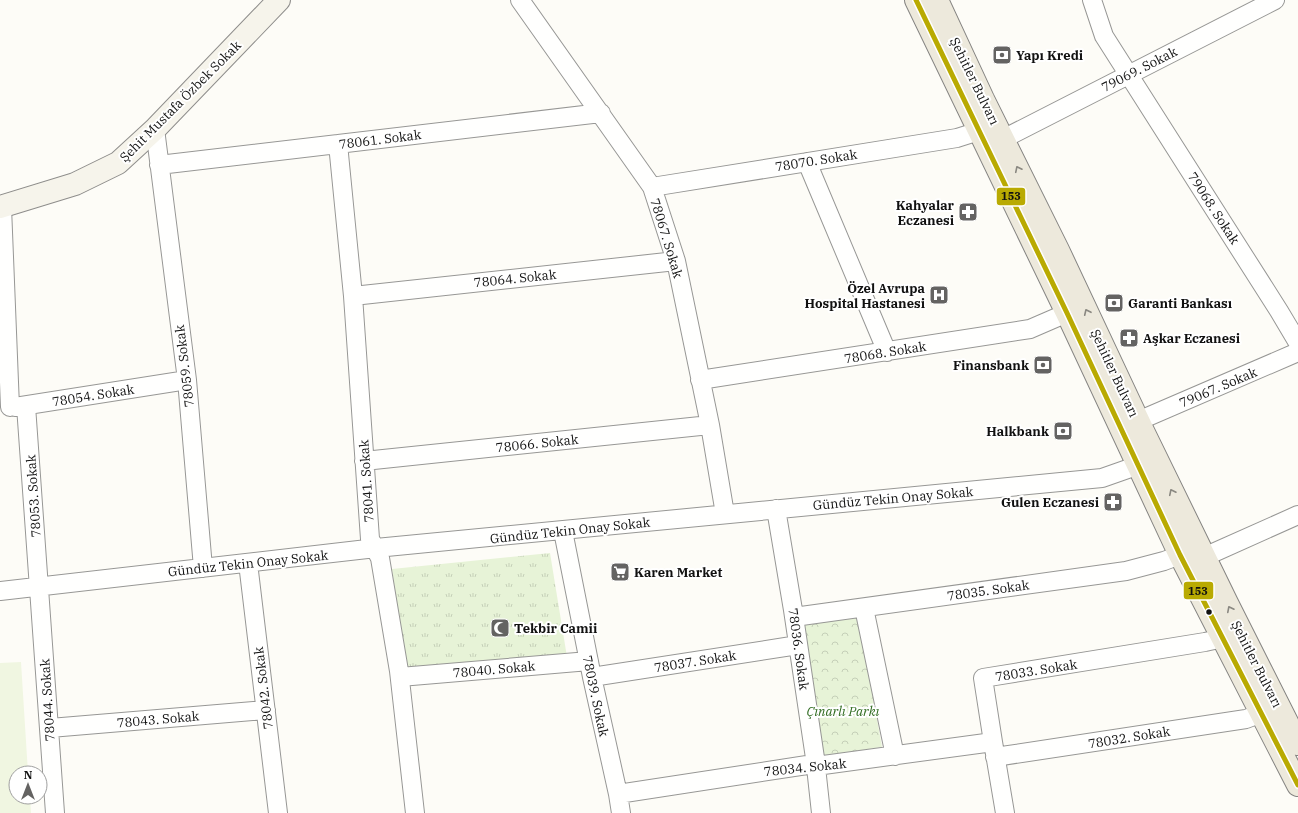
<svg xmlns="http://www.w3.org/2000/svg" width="1298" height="813" font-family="'IBM Plex Serif',serif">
<defs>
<pattern id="grass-tufts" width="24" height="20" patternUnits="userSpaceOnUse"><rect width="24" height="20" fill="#e7f3d7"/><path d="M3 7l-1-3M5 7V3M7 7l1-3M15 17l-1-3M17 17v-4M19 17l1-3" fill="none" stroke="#c5cfb8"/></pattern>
<pattern id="park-crowns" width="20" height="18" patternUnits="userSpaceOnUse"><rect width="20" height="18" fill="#e7f3d7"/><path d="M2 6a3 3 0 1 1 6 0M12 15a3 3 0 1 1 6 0" fill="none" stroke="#c5cfb8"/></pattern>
</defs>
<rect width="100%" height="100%" fill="#fdfcf7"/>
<path fill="url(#grass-tufts)" d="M550,553L567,657L407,677L392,569Z"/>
<path fill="url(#park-crowns)" d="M858,614L882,747L817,757L797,623Z"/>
<path fill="#f0f6e1" d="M21,662L28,773H16V797H30L31,813H0V663Z"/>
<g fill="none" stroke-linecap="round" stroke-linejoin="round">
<g stroke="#979795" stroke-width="20">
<path id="minor" d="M520,0L652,187L676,261L710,425L725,514
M1092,0L1104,36L1279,311L1298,343
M155,129L187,380L203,568
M1003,139L1275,0
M338,144L353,296L370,539L380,558L399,671L415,813
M807,162L887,352
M159,165L601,113
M652,187L957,138L979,131
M2,207L10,407
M353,296L676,261
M700,380L1030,329L1067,313
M26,406L55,813
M15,407L187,380
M1138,421L1298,352
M364,461L710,425
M776,509L793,610L815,758L821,813
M563,531L592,677L618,794L621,813
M1204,557L1298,515
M248,563L278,813
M0,591L376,548L1102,478L1139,465
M864,608L895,756
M794,617L1126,571L1164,561L1180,555
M400,677L589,661
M592,677L798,645
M50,728L266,710
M995,757L1246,719L1262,713
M618,794L807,765L816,766L993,742
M1005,813L993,742L983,678L1205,642L1223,638"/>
</g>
<g stroke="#8e8d8b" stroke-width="24">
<path id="secondary" d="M0,207L75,184L118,163L155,129L279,0"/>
</g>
<g stroke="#858482" stroke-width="24">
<path id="primary" d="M916,0L1067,313L1180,555L1298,785
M937,0L983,99L1058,250L1144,433L1227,603L1298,744"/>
</g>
<use href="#minor" stroke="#fffffe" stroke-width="18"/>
<use href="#secondary" stroke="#f6f4eb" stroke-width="22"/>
<use href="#primary" stroke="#ede9dc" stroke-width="22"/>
<g stroke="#fff" stroke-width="8">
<path id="bus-1" d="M916,0L1067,313L1180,555L1298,785"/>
</g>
<use href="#bus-1" stroke="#b9aa02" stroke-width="5"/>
</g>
<defs><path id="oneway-chevron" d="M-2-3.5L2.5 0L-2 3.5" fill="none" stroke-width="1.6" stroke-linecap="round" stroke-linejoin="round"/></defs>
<g stroke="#8a8881">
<use href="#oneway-chevron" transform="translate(1018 169) rotate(-116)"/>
<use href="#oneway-chevron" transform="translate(1087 312) rotate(-115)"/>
<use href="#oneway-chevron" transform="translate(1172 492) rotate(-116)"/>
<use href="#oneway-chevron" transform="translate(1230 609) rotate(-117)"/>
</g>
<defs>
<g id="bank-square" transform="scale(1)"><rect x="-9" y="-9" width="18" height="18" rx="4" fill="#646362" stroke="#fff"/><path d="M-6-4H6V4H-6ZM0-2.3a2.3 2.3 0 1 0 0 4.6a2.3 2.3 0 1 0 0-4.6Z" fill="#fff"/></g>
<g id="pharmacy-square" transform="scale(1)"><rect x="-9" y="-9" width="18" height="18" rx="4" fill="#646362" stroke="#fff"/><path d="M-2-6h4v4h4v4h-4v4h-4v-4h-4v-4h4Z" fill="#fff"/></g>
<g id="hospital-square" transform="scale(1)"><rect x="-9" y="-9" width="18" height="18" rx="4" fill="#646362" stroke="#fff"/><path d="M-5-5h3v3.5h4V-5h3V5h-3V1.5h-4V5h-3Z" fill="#fff"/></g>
<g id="supermarket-square" transform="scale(1)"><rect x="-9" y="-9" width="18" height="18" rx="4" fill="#646362" stroke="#fff"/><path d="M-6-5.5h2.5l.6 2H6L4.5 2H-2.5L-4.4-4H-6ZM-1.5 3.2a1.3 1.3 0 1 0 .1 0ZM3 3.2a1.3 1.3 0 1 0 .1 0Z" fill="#fff"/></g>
<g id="mosque-square" transform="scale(1)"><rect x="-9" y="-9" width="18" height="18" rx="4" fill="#646362" stroke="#fff"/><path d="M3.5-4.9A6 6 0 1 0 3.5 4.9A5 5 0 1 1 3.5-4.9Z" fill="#fff"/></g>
</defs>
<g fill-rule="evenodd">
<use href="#bank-square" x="1002" y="55"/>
<use href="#pharmacy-square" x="968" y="212"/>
<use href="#hospital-square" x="939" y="295"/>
<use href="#bank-square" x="1114" y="303"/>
<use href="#pharmacy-square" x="1129" y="338"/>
<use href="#bank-square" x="1043" y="365"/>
<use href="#bank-square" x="1063" y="431"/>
<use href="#pharmacy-square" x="1113" y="502"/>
<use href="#supermarket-square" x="620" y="572"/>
<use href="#mosque-square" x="500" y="628"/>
</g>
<circle fill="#111" stroke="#fff" stroke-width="1.5" cx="1209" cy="612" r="3.5"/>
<g text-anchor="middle" stroke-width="4" stroke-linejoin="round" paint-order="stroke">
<g font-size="13" font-weight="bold" fill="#111" stroke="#fff" text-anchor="start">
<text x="1016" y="60">Yapı Kredi</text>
<text x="954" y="210" text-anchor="end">Kahyalar<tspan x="954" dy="15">Eczanesi</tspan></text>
<text x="925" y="293" text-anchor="end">Özel Avrupa<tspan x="925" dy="15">Hospital Hastanesi</tspan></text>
<text x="1128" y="308">Garanti Bankası</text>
<text x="1143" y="343">Aşkar Eczanesi</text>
<text x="1029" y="370" text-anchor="end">Finansbank</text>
<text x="1049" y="436" text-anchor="end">Halkbank</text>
<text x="1099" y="507" text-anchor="end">Gulen Eczanesi</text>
<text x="634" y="577">Karen Market</text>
<text x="514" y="633">Tekbir Camii</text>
</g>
<g font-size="13" fill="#111" stroke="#fff">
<text transform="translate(1139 69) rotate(-27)" y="5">79069. Sokak</text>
<text transform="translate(975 81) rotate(64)" y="5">Şehitler Bulvarı</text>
<text transform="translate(180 101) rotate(-45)" y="5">Şehit Mustafa Özbek Sokak</text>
<text transform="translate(380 139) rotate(-7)" y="5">78061. Sokak</text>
<text transform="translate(816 160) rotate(-9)" y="5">78070. Sokak</text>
<text transform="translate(1214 208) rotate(57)" y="5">79068. Sokak</text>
<text transform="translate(667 238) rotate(73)" y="5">78067. Sokak</text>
<text transform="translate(515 278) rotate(-6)" y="5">78064. Sokak</text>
<text transform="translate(885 352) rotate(-9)" y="5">78068. Sokak</text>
<text transform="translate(184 366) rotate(-97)" y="5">78059. Sokak</text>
<text transform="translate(1115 373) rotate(65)" y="5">Şehitler Bulvarı</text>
<text transform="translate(1218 387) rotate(-23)" y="5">79067. Sokak</text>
<text transform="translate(93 395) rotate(-9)" y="5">78054. Sokak</text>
<text transform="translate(537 443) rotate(-6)" y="5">78066. Sokak</text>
<text transform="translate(366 481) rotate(-94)" y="5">78041. Sokak</text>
<text transform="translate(33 496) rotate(-94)" y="5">78053. Sokak</text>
<text transform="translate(893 498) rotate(-5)" y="5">Gündüz Tekin Onay Sokak</text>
<text transform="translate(570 530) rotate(-6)" y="5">Gündüz Tekin Onay Sokak</text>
<text transform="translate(248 563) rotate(-6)" y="5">Gündüz Tekin Onay Sokak</text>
<text transform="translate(988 590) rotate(-8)" y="5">78035. Sokak</text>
<text transform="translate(799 649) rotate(82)" y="5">78036. Sokak</text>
<text transform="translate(695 661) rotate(-9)" y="5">78037. Sokak</text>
<text transform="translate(1257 664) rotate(63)" y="5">Şehitler Bulvarı</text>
<text transform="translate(494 669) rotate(-5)" y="5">78040. Sokak</text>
<text transform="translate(1036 670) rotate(-9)" y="5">78033. Sokak</text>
<text transform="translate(263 688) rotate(-97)" y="5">78042. Sokak</text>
<text transform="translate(596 696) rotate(78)" y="5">78039. Sokak</text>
<text transform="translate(47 700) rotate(-94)" y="5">78044. Sokak</text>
<text transform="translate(158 719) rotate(-5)" y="5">78043. Sokak</text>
<text transform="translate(1129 737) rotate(-9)" y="5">78032. Sokak</text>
<text transform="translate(805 767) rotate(-6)" y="5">78034. Sokak</text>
</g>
<g font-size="13" font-style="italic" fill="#2f6b1f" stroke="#fff">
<text x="843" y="716">Çınarlı Parkı</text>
</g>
</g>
<g stroke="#fff" stroke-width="1.5">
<rect x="996" y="187" width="30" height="19" rx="4" fill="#b9aa02"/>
<rect x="1183" y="581" width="31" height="19" rx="4" fill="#b9aa02"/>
</g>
<g font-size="11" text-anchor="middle" font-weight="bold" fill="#111">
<text x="1011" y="200">153</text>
<text x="1198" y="595">153</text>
</g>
<g transform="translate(28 785)"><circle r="19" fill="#ffffff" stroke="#a0a0a0"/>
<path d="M0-3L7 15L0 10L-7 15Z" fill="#646362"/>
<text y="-6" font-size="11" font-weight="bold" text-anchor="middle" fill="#111111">N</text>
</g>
</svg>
